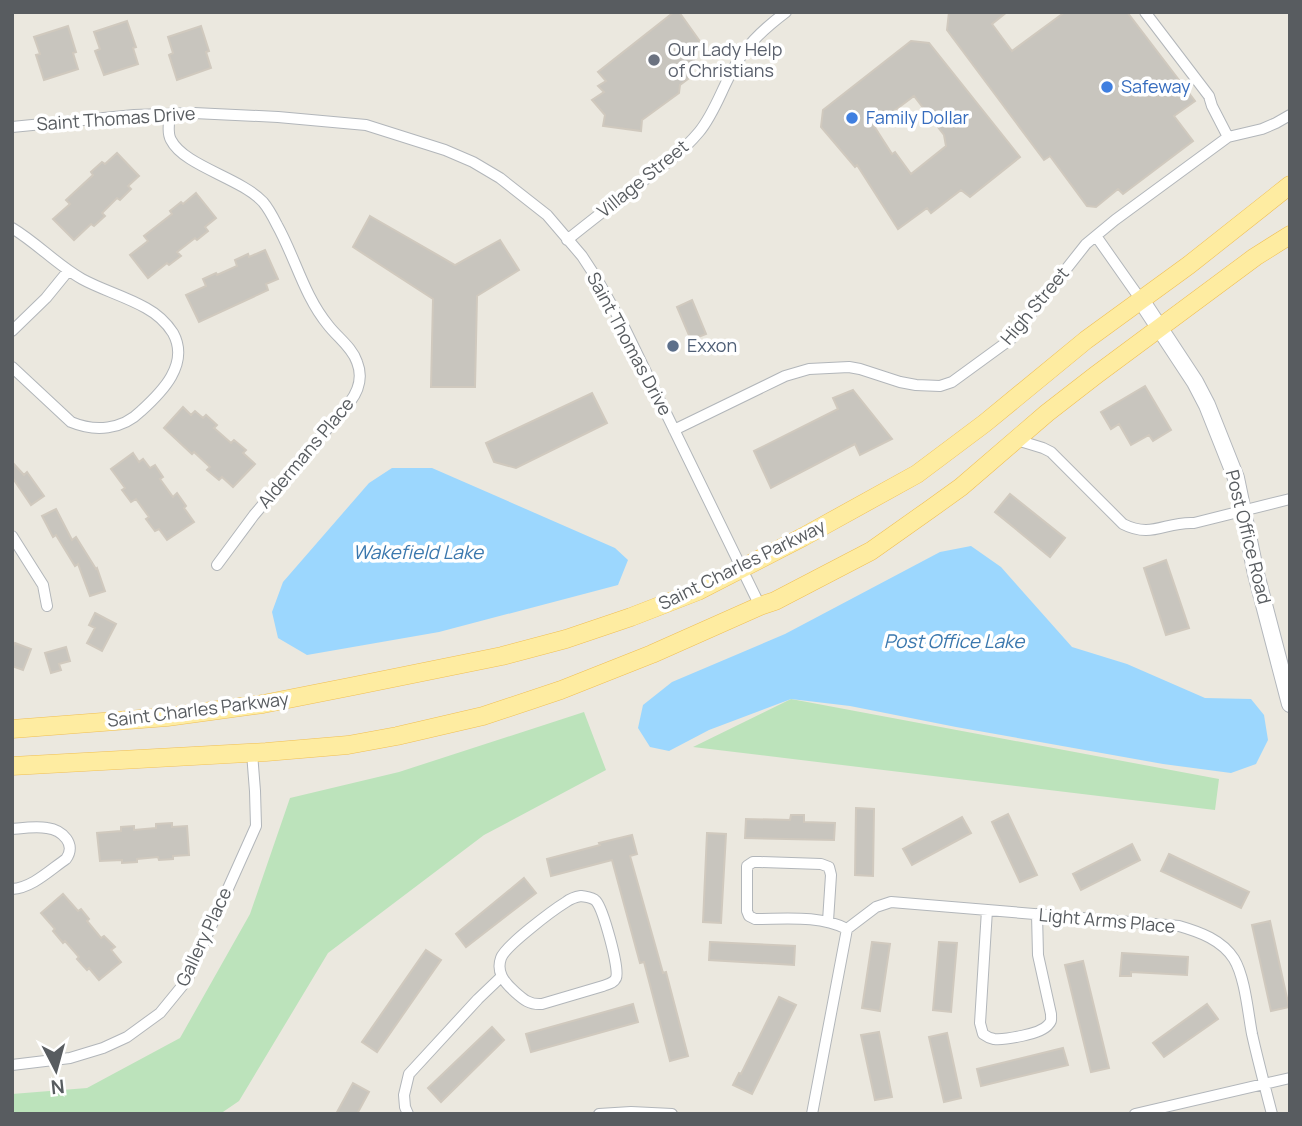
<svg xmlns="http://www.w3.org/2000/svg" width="1302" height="1126" font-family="Manrope,sans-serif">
<rect width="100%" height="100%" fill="#ebe8df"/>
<path fill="#bce3bb" d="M791,699L1219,779L1215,810L693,747Z
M584,712L606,770L484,835L328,953L239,1101L220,1114H12V1094L87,1088L180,1038L250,914L290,798L399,772Z"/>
<path fill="#9cd7fe" d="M392,468H432L615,548L628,560L618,585L439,632L307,655L278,638L272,612L283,582L369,483Z
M971,546L1001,567L1072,647L1127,664L1205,698L1251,699L1264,715L1268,740L1256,764L1231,773L1163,764L956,727L850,706L791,699L709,730L669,751L650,747L638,728L643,705L672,682L785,634L940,552Z"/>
<path fill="#c8c5be" stroke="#d0c9be" stroke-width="2" fill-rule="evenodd" d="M674,12H679L701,43L696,48L692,76L680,85L679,93L642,120L641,131L603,126L605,115L592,100L604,92L598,86L606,81L598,72Z
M949,12H1007L992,24L1012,51L1065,12H1127L1195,101L1174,116L1193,141L1123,194L1118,189L1096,207L1087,206L1050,156L1044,160L947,30Z
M127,21L136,47L133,48L138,64L104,75L95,51L100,49L94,32Z
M68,26L76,52L73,53L78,69L44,80L36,55L40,54L34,37Z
M201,26L209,51L206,52L211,68L177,80L169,55L173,53L168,37Z
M911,41L929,43L1020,157L970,197L961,190L931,213L927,208L898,229L857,165L855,167L821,127L823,110ZM914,96L944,135L946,146L911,174L895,152L892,154L874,126Z
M117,153L139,176L128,186L131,189L120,200L117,198L102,213L105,216L94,226L91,224L74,240L53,219L70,204L66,200L93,175L91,172L102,162L105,164Z
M196,193L216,218L205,227L208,231L197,240L195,238L177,252L181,256L169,265L167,263L148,278L130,255L148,241L144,236L172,214L170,211L181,202L183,204Z
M370,216L455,265L500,240L519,270L477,296L475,387H431L433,299L353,247Z
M265,250L278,279L266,284L268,290L199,322L186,295L206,286L203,279L216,273L217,275L237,266L235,260L248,254L249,257Z
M692,300L706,334L691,340L677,307Z
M1145,386L1171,430L1153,441L1149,435L1131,445L1119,424L1111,429L1101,412Z
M853,390L892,439L860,455L855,444L771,488L754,451L838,409L833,398Z
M592,393L607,423L516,468L494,462L486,443Z
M183,407L191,415L195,411L203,418L206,415L217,425L214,428L231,443L234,440L246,450L243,453L255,464L233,487L222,477L219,480L207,470L210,467L194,452L192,454L164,428Z
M133,453L139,462L143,459L150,468L155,465L163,477L160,479L173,497L177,493L186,506L184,508L194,522L167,540L159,529L155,531L146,519L149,517L136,499L131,502L122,490L125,488L111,469Z
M12,462L24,475L27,472L44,496L31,505L12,477Z
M1010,494L1065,538L1050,557L995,512Z
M56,509L72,540L76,537L96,569L97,568L105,591L90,596L78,564L75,566L56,535L53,537L42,516Z
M1166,560L1189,628L1166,635L1144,568Z
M95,613L116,624L102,651L87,643L95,628L89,625Z
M15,643L31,649L23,670L12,666V649Z
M66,647L70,661L59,664L61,670L51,673L45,653Z
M856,808L874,809L873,876L855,875Z
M1008,814L1037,875L1020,882L992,822Z
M791,815H804V822L835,823L834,840L745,838L746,819L790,820Z
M962,817L971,833L912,865L903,849Z
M172,823V827L187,826L189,855L173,856V859L159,860L158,857L137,859V862L122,863V860L100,861L97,833L121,831V827L134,826V830L156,828V824Z
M707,833L726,834L721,923L703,922Z
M632,835L637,854L630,856L663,973L666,972L688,1056L670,1061L644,962L640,963L612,860L551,876L547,859L600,845L599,843Z
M1132,844L1140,860L1081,890L1073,874Z
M1169,854L1249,892L1241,908L1161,871Z
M524,878L536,893L466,947L456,934Z
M63,894L78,911L81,909L89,919L87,921L101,938L104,936L115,947L111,950L121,962L99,980L89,968L87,970L77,959L79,957L65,941L63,943L53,931L55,929L41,913Z
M1270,921L1289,1007L1271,1011L1252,925Z
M710,942L795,946L794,965L709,960Z
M872,942L890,944L880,1011L862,1008Z
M939,942L957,943L951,1012L933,1010Z
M426,950L441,960L377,1052L362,1042Z
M1122,953L1188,957L1187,975L1131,972V976H1120Z
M1083,961L1109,1068L1091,1072L1065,965Z
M779,997L796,1005L752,1094L733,1085L739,1073L741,1074Z
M633,1004L638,1022L531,1052L526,1034Z
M1207,1004L1218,1019L1164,1057L1153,1043Z
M492,1027L504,1040L441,1102L428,1088Z
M879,1032L892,1097L875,1100L861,1035Z
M947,1033L961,1098L944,1102L929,1037Z
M1063,1048L1068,1065L981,1086L977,1069Z
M353,1083L369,1092L357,1114H336Z"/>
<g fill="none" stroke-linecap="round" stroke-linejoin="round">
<g stroke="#b2b6ba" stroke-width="12">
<path id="street" d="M1145,12L1209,96L1212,106L1228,137
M170,114C169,122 167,133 171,140C184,166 241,178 263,202C269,209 273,217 277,225C295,257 304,296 328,325C337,337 352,347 357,362C363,377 359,390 350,402L254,515L217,565
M12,127L134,115L194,113L278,117L366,125L445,150L473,162L500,178L547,215L582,256L597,279L625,329L760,606
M12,228C37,243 57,265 82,279C102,290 125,296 146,308C157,314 166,322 173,333C190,364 162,392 141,411C122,430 95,432 71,422L12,367
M1096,236L1141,300
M567,240C587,224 606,209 626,194C652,174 678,157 699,132C713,115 720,94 730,75C744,47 761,31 786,12
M12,331L46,298L68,271
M674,430L785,376L809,369L849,367L860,369L900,382L916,385L940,386L952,382L1011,339L1086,244L1115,220L1228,137L1262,129L1276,123L1290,115
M1017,440L1043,448L1051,452L1123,524C1152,539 1166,521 1194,523L1290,499
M12,536L43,585L47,606
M12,829C23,828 36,826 47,828C62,830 77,844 66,859C50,870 32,888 12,889
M581,896C586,897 592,897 596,901C603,909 620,969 616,978C614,983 608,984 603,986L542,1004C529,1005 523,999 514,991C504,982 496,972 501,958C505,946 553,910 566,902C570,899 575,897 581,896Z
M987,910L980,1023L983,1034C987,1037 989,1038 994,1039C1005,1040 1041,1034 1048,1025C1052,1021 1051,1020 1051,1014L1038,955L1037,914
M828,921L831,875L829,867L821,864L760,862H753L747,866V911L749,916L755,919C786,919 819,915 847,929
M12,1065L70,1058L103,1048L127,1037L160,1013L187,980L256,826L255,791L252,753
M408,1114L405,1107L404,1095L409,1074L478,999L501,977
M599,1114L631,1112L672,1114
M812,1114L847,929L876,907L891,902L1179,926C1200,932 1222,940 1234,959C1245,977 1248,1013 1252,1034C1258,1061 1265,1087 1272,1114
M1135,1114L1290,1078"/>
</g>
<g stroke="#b3b7bc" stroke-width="18">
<path id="secondary" d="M1141,300L1195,382L1207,405L1236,478L1256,574L1290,704"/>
</g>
<g stroke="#f0bf54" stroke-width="19">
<path id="primary" d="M12,729L167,717L263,704L354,686L502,656L566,639L631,617L698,591L803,537L917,474L985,423L1086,340L1189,265L1290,185
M12,766L266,752L348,745L397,736L483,716L561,690L652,654L760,606L775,601L871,551L929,510L961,487L1047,413L1096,375L1255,257L1290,235"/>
</g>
<use href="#street" stroke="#fff" stroke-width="10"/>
<use href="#secondary" stroke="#fff" stroke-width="16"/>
<use href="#primary" stroke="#feeca1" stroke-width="18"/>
</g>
<circle fill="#6b7280" stroke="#fff" stroke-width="2.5" cx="654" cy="60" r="7"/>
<g fill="#3f7fe0" stroke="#fff" stroke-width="2.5">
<circle cx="1107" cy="87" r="7"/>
<circle cx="852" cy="118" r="7"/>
</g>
<circle fill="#5c6f8a" stroke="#fff" stroke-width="2.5" cx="673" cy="346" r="7"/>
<g text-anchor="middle" stroke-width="7" stroke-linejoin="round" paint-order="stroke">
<g font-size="18" fill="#5b616d" stroke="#fff" text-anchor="start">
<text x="668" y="56">Our Lady Help<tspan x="668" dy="21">of Christians</tspan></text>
</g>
<g font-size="18" fill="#366cbe" stroke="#fff" text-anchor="start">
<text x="1121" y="93">Safeway</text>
<text x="866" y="124">Family Dollar</text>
</g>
<g font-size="18" fill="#585c60" stroke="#fff">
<text transform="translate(116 119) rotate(-4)" y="6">Saint Thomas Drive</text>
<text transform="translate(643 179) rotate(-39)" y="6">Village Street</text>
<text transform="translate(1035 306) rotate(-50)" y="6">High Street</text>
<text transform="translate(629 344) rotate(62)" y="6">Saint Thomas Drive</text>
<text transform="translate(306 453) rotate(-50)" y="6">Aldermans Place</text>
<text transform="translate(1248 537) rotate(76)" y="6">Post Office Road</text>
<text transform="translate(742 565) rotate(-26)" y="6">Saint Charles Parkway</text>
<text transform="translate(198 710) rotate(-7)" y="6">Saint Charles Parkway</text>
<text transform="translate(1107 921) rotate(5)" y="6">Light Arms Place</text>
<text transform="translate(204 937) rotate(-65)" y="6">Gallery Place</text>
</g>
<g font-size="18" fill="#4e5e75" stroke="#fff" text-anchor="start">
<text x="687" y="352">Exxon</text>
</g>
<g font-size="19" font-style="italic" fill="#3b78ae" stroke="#fff">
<text x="418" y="559">Wakefield Lake</text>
<text x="954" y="648">Post Office Lake</text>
</g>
</g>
<rect width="1302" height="1126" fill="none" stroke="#585c60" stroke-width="28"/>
<g transform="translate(56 1070) rotate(174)" stroke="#ffffff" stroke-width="5" paint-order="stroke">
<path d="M0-5L12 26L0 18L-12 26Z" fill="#585c60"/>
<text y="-10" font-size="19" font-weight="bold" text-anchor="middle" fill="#585c60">N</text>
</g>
</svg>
